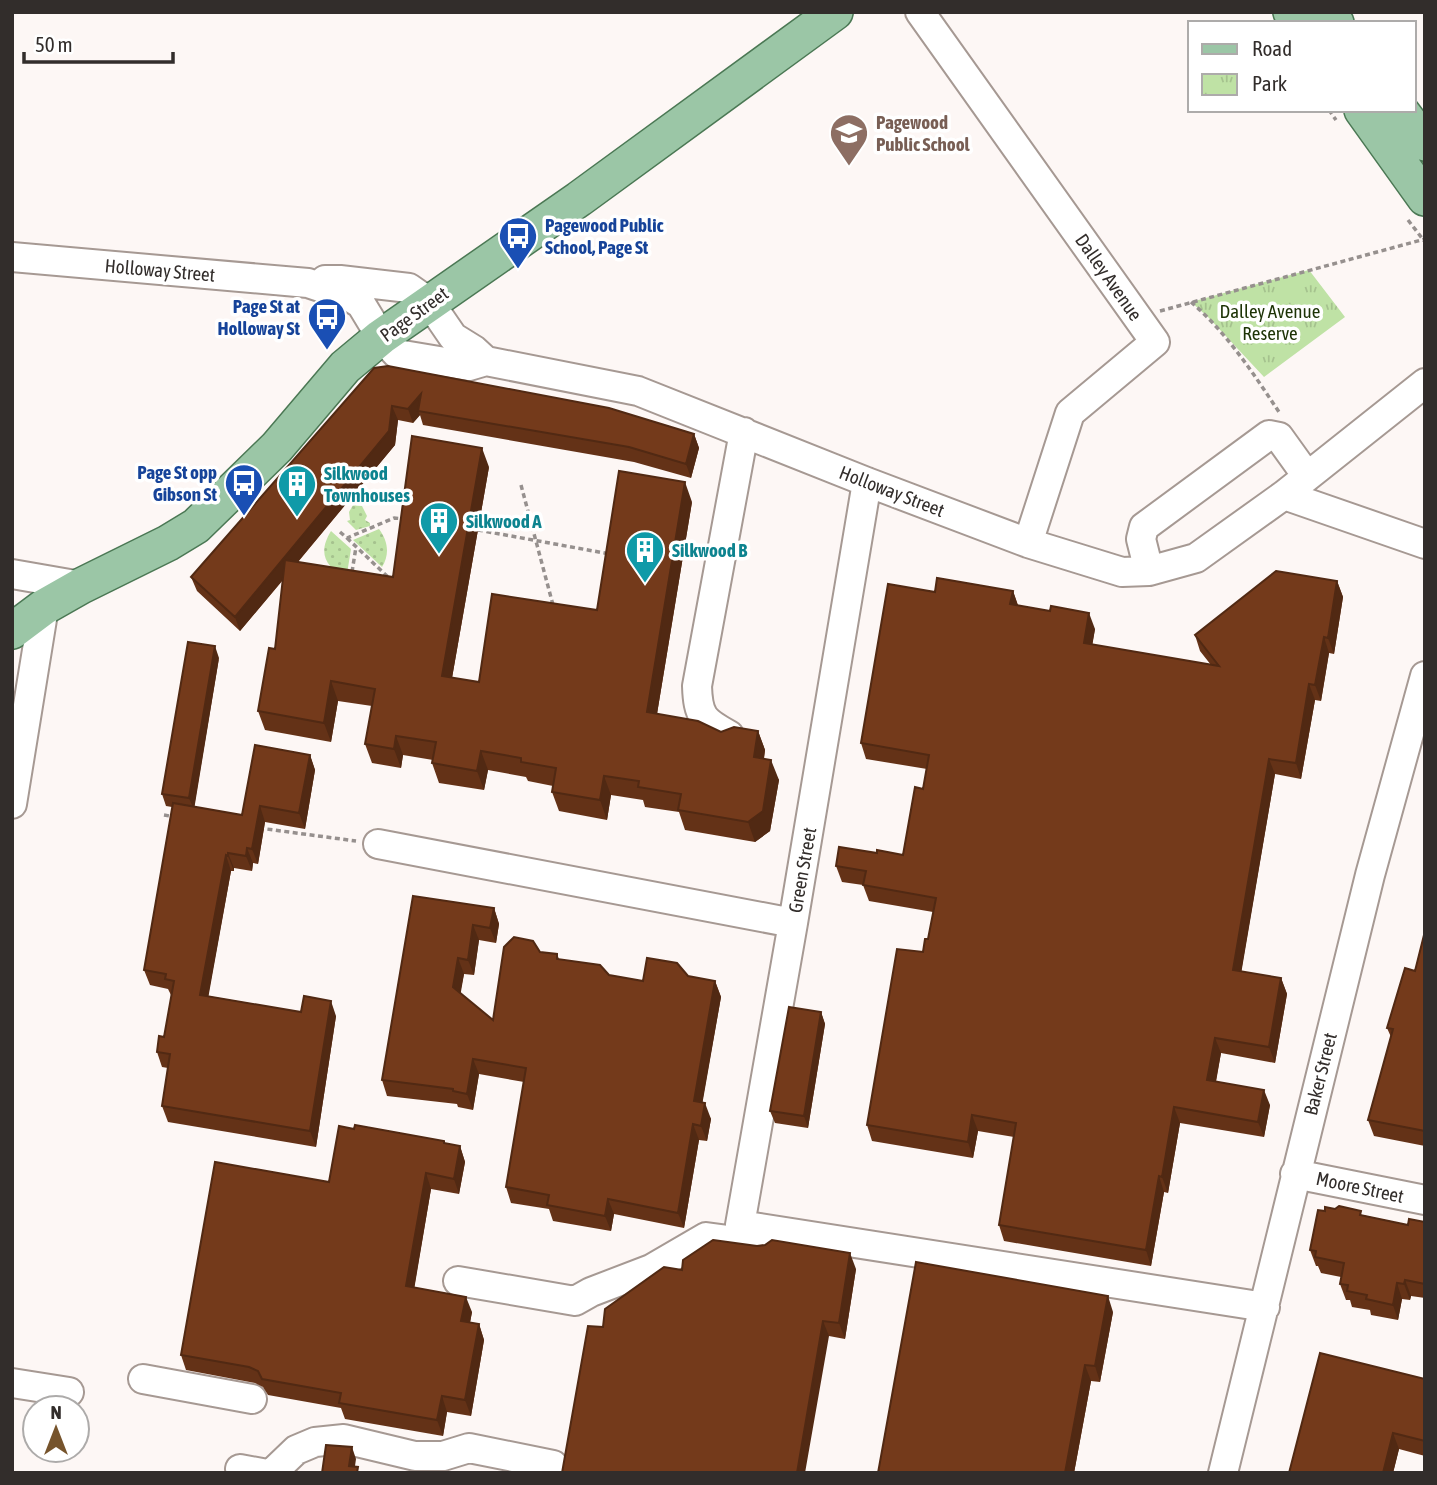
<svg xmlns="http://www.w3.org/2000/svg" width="1437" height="1485" font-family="'Asap Condensed',sans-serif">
<defs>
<pattern id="grass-dots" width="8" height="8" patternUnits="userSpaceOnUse" patternTransform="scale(1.75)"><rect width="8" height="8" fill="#bfe2a5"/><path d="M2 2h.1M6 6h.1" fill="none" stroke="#a5c28e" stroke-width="1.8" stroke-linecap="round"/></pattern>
<pattern id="park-tufts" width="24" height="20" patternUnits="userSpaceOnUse" patternTransform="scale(1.75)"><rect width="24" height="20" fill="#bfe2a5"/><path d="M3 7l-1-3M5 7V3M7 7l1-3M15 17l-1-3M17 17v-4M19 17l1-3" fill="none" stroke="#a5c28e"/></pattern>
</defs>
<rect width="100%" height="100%" fill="#fdf7f5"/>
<path fill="url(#grass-dots)" d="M353,505L362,506L367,516L365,520L370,523V526L356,530L347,521L350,520L349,512Z
M379,529C388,541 390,554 382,567L353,540Z
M331,531L351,549L346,580C326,566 317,554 331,531Z"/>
<path fill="url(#park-tufts)" d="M1309,270L1345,317L1264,377L1208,317L1191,302Z"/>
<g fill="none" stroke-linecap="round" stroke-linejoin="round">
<g stroke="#a69993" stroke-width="32">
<path id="minor" d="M920,12L1155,342L1070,413L1028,543
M12,257L308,283L350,297L361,304L381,337L397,354L469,366L486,361L638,391L867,482L1028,543L1122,572L1149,571L1196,558L1284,495L1425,383
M325,280H340L409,288L429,302L453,337L474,350L486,361
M1284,495L1425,544
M1149,571L1141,539L1144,527L1269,435L1279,437L1307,476
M12,574L81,586
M729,735C703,721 698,716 697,686L744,432
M12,804L44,607
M378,844L793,923L867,482
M793,923L740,1225L1265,1307
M1295,1174L1425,1200
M458,1281L575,1301L591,1292L651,1269L706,1237L765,1245
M143,1379L252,1399
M12,1383L69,1392
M240,1469L262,1473
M272,1473L296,1450L315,1442L344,1439L415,1456H443L469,1448L553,1465
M1223,1473L1370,875L1425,676"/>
</g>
<g stroke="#4b7854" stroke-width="38">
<path id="major" d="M1291,12L1298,23
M1328,12L1336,23
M1362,110L1425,198
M1400,110L1425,143
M12,631L44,607L81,586L168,543L196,526L277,447L345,367L381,337L579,199L835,12"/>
</g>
<path stroke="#96908e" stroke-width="3.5" stroke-dasharray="5 3.5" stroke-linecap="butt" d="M1329,110L1336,120
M1408,220L1425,242
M1191,302C1227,333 1253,373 1279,412
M1160,311L1425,239
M521,485L553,605
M478,530L610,554
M340,532L347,538L394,518L405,519
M347,538L389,578
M352,572L356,547
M164,815L175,817
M259,828L356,841"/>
<use href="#minor" stroke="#fff" stroke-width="28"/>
<use href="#major" stroke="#9bc6a6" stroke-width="35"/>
</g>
<path fill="#643217" d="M374,368L694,434L699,448L691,478L634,462L423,425L420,415L413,423L398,420L395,445L298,562L393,577L489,467L452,678L479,682L597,610L692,502L657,714L721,732L758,731L765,750L764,759L779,780L770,831L755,842L685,830L679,812L645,807L643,800L611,795L607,820L559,811L552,792L553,786L528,781L526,777L488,770L484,790L439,783L432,763L433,760L403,755L401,768L372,763L365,744L372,706L338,701L331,742L265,730L258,711L275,649L283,580L240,631L197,591L191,577Z
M1337,581L1343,597L1334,654L1329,653L1321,701L1315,700L1301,779L1275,774L1241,972L1281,978L1287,994L1275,1063L1221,1053L1216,1082L1270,1105L1264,1137L1180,1123L1168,1193L1164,1192L1151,1266L1004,1241L999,1225L1014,1137L978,1131L973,1158L872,1141L867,1125L923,952L928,939L933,912L869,901L863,885L842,882L836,866L877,853L903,855L923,789L927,769L866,759L861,743L935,592L1013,591L1018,605L1095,629L1092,645L1211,665L1200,651L1195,635Z
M219,658L194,807L242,815L310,755L315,770L305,829L265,822L258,864L253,863L252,871L234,868V871H231L208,996L301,1012L336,1016L316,1147L168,1122L162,1106L168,1068L162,1067L157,1052L164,1037L172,995H171L168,989L150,985L144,970L172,807L166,806L162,794Z
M413,896L494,908L499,924L496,943L479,940L474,975L464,974L460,993L493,1020L540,952L557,954L559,959L609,975L643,981L688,976L715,981L721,997L702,1103L711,1119L707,1141L699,1140L684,1228L614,1214L611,1231L553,1221L549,1209L511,1203L506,1187L524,1082L479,1074L473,1110L458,1107L457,1104L387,1096L382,1080Z
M1425,931V1146L1374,1136L1368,1120L1391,1037L1387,1028L1415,971Z
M821,1012L825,1024L808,1128L775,1123L770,1111Z
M446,1144L460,1146L465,1162L459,1194L431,1189L414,1288L472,1312L470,1323L479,1324L484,1340L471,1416L447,1412L443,1436L345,1419L341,1408L268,1395L263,1387L255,1383L186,1370L181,1355L329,1182Z
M1335,1209L1408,1225L1425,1222V1298L1411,1296L1410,1300L1402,1299L1398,1320L1371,1315L1370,1310L1352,1307L1350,1300H1346L1340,1284L1341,1277L1321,1273L1318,1266H1316L1310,1250L1325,1211Z
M856,1269L845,1339L829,1336L603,1327L682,1270Z
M1113,1312L1100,1382L1091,1381L1074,1473H878Z
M1425,1379V1456L1399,1449L1393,1473H1289Z"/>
<path fill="#512913" d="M421,394L418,411L420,415L413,423L408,409Z
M392,406L398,420L395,445L240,631L235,617Z
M694,434L699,448L691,478L686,464Z
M482,448L489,467L449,695L442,676Z
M685,482L692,502L654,732L647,712Z
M1337,581L1343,597L1334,654L1328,638Z
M1013,591L1018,606L1010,604Z
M1089,613L1095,629L1090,659L1084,643Z
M1324,637L1329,653L1321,701L1315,685Z
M215,646L219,658L194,810L189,798Z
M331,681L338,701L331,742L324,723Z
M1309,684L1315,700L1301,779L1296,763Z
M758,731L765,750L761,777L754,757Z
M396,736L403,755L401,768L394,749Z
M481,751L488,770L484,790L477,771Z
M310,755L315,770L305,829L299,813Z
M1269,759L1275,774L1239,986L1233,970Z
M771,760L779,780L770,831L755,842L748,822Z
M604,776L611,795L607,820L600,800Z
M260,806L265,822L258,864L252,849Z
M247,848L253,863L252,871L246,856Z
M228,853L234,868V871L228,856Z
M226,855L231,871L206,1010L200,995Z
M494,908L499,924L496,943L490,928Z
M473,925L479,940L474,975L468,960Z
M458,958L464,974L459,1003L453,987Z
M1281,978L1287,994L1275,1063L1269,1047Z
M715,981L721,997L700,1117L694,1101Z
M331,1001L336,1016L316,1147L310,1131Z
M821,1012L825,1024L808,1128L804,1116Z
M1215,1038L1221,1053L1213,1096L1207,1080Z
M473,1059L479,1074L473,1110L467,1094Z
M1264,1090L1270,1105L1264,1137L1258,1122Z
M705,1103L711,1119L707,1141L701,1126Z
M1174,1107L1180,1123L1168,1193L1162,1177Z
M972,1115L978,1131L973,1158L968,1142Z
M693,1124L699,1140L684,1228L678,1213Z
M460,1146L465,1162L459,1194L454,1179Z
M426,1173L431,1189L412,1302L406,1286Z
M1159,1176L1164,1192L1151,1266L1146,1250Z
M608,1199L614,1214L611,1231L605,1216Z
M850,1253L856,1269L845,1339L839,1323Z
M1405,1280L1411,1296L1410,1300L1404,1284Z
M1397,1283L1402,1299L1398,1320L1393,1305Z
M1108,1296L1113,1312L1100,1382L1095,1366Z
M466,1297L472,1312L467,1337L461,1321Z
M823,1321L829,1336L805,1473H797Z
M479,1324L484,1340L471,1416L465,1400Z
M1085,1365L1091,1381L1074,1473H1065Z
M442,1396L447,1412L443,1436L437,1420Z
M1393,1433L1399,1449L1393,1473H1383Z
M352,1447L356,1459L354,1473L349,1466Z"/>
<path fill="#743a1b" stroke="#512913" stroke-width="2" d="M388,366L609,408L694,434L686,464L629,447L418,411L421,394L408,409L392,406L389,431L235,617L191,577L374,368Z
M412,436L482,448L442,676L479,682L492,594L597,610L619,471L685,482L647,712L698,721L721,732L734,727L758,731L754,757L771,760L763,811L748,822L678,810L681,794L638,787L639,781L604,776L600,800L552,792L556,768L521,762V758L481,751L477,771L432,763L436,742L396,736L394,749L365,744L375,689L331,681L324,723L258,711L269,648L275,649L285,560L393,577Z
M1276,571L1337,581L1328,638L1324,637L1315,685L1309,684L1296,763L1269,759L1233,970L1281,978L1269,1047L1215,1038L1207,1080L1264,1090L1258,1122L1174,1107L1162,1177L1159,1176L1146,1250L999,1225L1016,1123L972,1115L968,1142L867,1125L897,949L923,952L925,939H928L936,898L863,885L866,871L836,866L839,847L877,853V850L903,855L915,787L923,789L929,755L861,743L888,584L935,592L937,578L1013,591L1010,604L1050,611L1051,606L1089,613L1084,643L1219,666L1195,635Z
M188,642L215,646L189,798L162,794Z
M255,745L310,755L299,813L260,806L252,849L247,848L246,856L228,853V856L226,855L200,995L301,1012L304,996L331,1001L310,1131L162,1106L170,1054L157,1052L159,1036L164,1037L174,981L165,979L166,974L144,970L173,803L242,815Z
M413,896L494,908L490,928L473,925L468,960L458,958L453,987L493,1020L504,947L514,937L533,941L540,952L557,954V959L600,965L609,975L643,981L647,958L677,963L688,976L715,981L694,1101L705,1103L701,1126L693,1124L678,1213L608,1199L605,1216L547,1205L549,1195L506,1187L526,1068L473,1059L467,1094L453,1091V1089L382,1080Z
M1425,931V1131L1368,1120L1393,1029L1387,1028L1405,968L1415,971Z
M789,1007L821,1012L804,1116L770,1111Z
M355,1125L444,1141V1143L460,1146L454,1179L426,1173L406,1286L466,1297L461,1321L479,1324L465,1400L442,1396L437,1420L339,1403L341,1393L262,1379L258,1371L249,1367L181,1355L215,1162L329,1182L339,1126L354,1129Z
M1339,1206L1361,1211L1360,1215L1408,1225L1409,1219L1425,1222V1284L1405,1280L1404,1284L1397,1283L1393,1305L1366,1299L1367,1295L1347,1291L1348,1285L1340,1284L1344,1263L1315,1257L1316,1251L1310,1250L1318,1210L1325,1211V1207L1335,1209Z
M713,1240L757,1246L765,1245L772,1240L850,1253L839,1323L823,1321L797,1473H562L588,1326L603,1327L605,1309L664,1267L682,1270L683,1260Z
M916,1262L1108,1296L1095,1366L1085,1365L1065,1473H878Z
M1320,1353L1425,1379V1441L1393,1433L1383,1473H1289Z
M326,1445L352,1447L349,1466L358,1467L357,1473H322Z"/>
<defs>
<g id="school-pin" transform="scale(2.0125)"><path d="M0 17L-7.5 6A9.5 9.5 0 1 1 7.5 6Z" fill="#8d6e63" stroke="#fff"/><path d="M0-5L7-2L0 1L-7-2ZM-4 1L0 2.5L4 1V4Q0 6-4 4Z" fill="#fff"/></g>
<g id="bus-pin" transform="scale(2.0125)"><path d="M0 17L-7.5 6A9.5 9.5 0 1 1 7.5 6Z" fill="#1a4fb4" stroke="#fff"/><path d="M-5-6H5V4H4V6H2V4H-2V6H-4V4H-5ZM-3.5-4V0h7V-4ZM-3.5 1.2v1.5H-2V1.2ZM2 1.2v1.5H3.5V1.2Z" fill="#fff"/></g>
<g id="building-pin" transform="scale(2.0125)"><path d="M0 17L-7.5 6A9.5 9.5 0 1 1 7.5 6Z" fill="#0f9aa8" stroke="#fff"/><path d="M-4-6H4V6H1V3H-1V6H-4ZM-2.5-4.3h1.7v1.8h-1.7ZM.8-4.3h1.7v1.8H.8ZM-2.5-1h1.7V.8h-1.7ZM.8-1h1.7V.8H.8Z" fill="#fff"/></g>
</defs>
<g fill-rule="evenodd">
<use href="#school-pin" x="849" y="133"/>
<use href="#bus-pin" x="518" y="236"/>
<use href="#bus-pin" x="327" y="317"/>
<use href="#bus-pin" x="244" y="483"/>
<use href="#building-pin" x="297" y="484"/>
<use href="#building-pin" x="439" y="521"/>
<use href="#building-pin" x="645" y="550"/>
</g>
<g text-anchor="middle" stroke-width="7" stroke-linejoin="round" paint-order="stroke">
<g font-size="19" font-weight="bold" fill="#785e54" stroke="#fff" text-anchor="start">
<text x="876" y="129">Pagewood<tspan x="876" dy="22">Public School</tspan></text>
</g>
<g font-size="19" font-weight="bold" fill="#164399" stroke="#fff" text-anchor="end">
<text x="545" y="232" text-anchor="start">Pagewood Public<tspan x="545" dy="22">School, Page St</tspan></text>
<text x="300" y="313">Page St at<tspan x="300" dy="22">Holloway St</tspan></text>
<text x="217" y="479">Page St opp<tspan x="217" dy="22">Gibson St</tspan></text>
</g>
<g font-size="19" fill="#322d2b" stroke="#fff">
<text transform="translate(160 270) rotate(5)" y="7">Holloway Street</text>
<text transform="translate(1109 277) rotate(55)" y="7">Dalley Avenue</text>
<text transform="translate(414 314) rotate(-36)" y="7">Page Street</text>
<text transform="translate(892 491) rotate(21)" y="7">Holloway Street</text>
<text transform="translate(802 870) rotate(-80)" y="7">Green Street</text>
<text transform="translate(1320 1074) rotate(-76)" y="7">Baker Street</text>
<text transform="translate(1360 1187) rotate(12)" y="7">Moore Street</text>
</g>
<g font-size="19" fill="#1d3306" stroke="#fff">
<text x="1270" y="318">Dalley Avenue<tspan x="1270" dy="22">Reserve</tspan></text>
</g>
<g font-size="19" font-weight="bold" fill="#0d838f" stroke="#fff" text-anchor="start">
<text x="324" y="480">Silkwood<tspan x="324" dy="22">Townhouses</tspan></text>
<text x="466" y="528">Silkwood A</text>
<text x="672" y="557">Silkwood B</text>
</g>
</g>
<rect width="1437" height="1485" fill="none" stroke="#322d2b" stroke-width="28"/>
<rect x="1188" y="21" width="228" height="91" fill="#ffffff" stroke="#adabaa" stroke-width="2"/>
<rect x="1202" y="44" width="35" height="10" fill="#9bc6a6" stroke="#adabaa" stroke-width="2"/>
<text x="1252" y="56" font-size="21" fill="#322d2b">Road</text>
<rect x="1202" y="74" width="35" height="21" fill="url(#park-tufts)" stroke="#adabaa" stroke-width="2"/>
<text x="1252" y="91" font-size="21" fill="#322d2b">Park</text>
<g transform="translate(56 1429)"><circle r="33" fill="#ffffff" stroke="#adabaa" stroke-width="2"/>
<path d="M0-5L12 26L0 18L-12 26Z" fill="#76542c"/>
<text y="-10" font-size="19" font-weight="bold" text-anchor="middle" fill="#322d2b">N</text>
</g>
<path d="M24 52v10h149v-10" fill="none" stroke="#322d2b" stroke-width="3.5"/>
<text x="35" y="52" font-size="21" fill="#322d2b" stroke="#ffffff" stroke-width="5" paint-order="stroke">50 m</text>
</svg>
